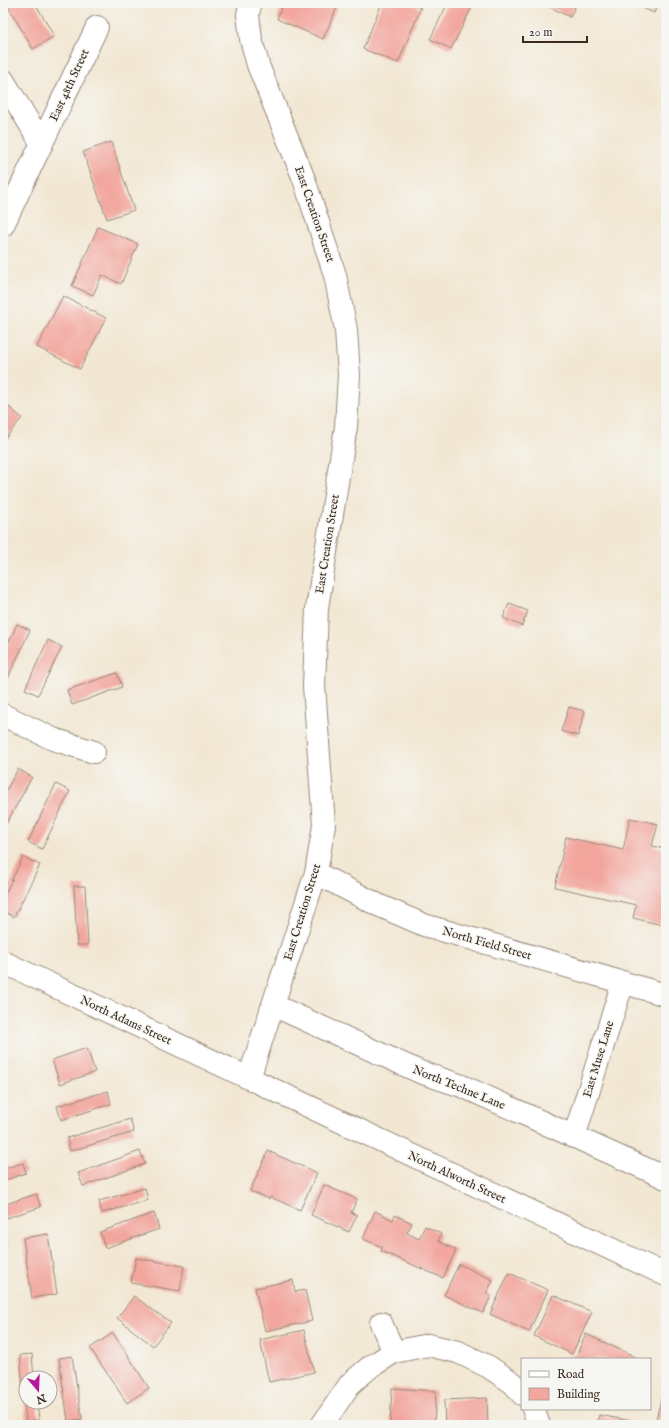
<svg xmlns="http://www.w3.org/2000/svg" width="669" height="1428" font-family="'IM FELL English',serif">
<rect width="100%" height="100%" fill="#f6f6f2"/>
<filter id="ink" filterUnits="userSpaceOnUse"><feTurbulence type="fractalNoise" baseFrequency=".025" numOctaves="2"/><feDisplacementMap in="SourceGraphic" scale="8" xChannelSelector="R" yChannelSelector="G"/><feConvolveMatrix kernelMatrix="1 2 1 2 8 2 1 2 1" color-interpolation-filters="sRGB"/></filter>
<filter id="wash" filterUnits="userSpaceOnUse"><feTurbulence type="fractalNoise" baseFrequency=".012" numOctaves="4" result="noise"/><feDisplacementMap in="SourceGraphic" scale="16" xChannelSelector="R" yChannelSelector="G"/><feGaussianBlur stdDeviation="0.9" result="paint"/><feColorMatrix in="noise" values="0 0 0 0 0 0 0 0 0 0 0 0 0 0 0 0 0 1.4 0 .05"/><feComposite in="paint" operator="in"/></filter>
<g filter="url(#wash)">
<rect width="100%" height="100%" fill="#f2e7d3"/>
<g id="blocks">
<path fill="#f2a69d" d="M6,3H35L54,36L33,49Z
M283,3H339L323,39L277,19Z
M382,3H408L421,8L398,63L363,49Z
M448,3H469L473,5L451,49L430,39Z
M542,3H577L570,17Z
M631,3H658L654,13Z
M111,142L134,210L107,219L83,152Z
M98,227L138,244L121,284L102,275L93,295L72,286Z
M63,296L106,318L80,369L37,347Z
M3,402L22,418L3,441Z
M509,604L528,611L522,626L503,618Z
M17,624L30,630L6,682L3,681V655Z
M48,640L62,647L38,695L25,689Z
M117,673L122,687L72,705L67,690Z
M569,707L585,711L578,736L561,731Z
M18,769L32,777L5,826L3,825V796Z
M56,784L70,791L42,849L28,842Z
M630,818L658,824L652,846L666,849V926L633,918L636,905L555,887L566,837L623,850Z
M23,857L40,865L14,917L3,911V898Z
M74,886H85L88,945H77Z
M87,1048L95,1072L60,1084L52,1060Z
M108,1091L111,1104L61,1120L57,1106Z
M130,1119L134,1132L70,1151L67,1138Z
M140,1151L145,1164L83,1186L78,1173Z
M268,1151L317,1173L300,1210L270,1197L269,1199L250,1191Z
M23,1163L26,1173L3,1181V1169Z
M324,1185L357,1199L351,1213L357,1215L349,1232L311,1215Z
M145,1188L148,1200L102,1213L99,1201Z
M36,1194L41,1207L3,1219V1205Z
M375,1211L393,1220L395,1215L412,1223L407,1233L419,1239L425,1226L441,1234L438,1241L456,1250L443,1278L381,1251L382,1247L363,1239Z
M154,1213L159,1229L105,1248L100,1232Z
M48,1234L57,1294L32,1298L23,1238Z
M3,1240L6,1241L4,1278H3Z
M136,1258L184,1266L180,1291L131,1283Z
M459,1264L493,1280L486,1294L491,1296L483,1313L444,1295Z
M509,1273L548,1290L529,1332L490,1314Z
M293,1280L295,1292L305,1290L312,1321L265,1331L255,1288Z
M553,1295L592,1312L572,1354L534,1336Z
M134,1296L171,1323L153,1346L117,1318Z
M304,1330L314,1372L269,1382L260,1340Z
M113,1333L149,1388L127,1403L90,1348Z
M586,1334L636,1357L635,1359H575Z
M32,1354L34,1378H26V1402H37L39,1420L26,1421L20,1355Z
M72,1356L82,1419L68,1421L59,1358Z
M392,1388L436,1391L434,1425H390Z
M664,1389H666V1422L656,1419Z
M487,1398L488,1425H445L444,1400Z
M599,1415L636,1422V1425H597Z"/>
</g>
</g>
<g filter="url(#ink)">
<use href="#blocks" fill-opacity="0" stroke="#968878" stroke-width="1"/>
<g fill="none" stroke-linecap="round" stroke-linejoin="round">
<g stroke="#968878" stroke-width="24">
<path id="minor" d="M3,80L42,144
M3,225L97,27
M3,715L53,739L94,752
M316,873L378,905L424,925L666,995
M3,962L666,1275
M273,1005L420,1072L462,1086L666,1178
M249,1078L316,873L324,825L314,686L317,608L346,427L349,375L346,330L335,275L304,179L258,65L251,39L248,15L250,3
M574,1137L623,982
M381,1323L394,1352
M533,1409L539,1425
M322,1425L350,1384L370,1367L394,1352L428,1345L458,1352L489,1367L513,1383L522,1394"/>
</g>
<use href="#minor" stroke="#fff" stroke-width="22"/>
</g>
</g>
<g text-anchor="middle" stroke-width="3" stroke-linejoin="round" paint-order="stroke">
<g font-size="12" fill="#3b2a1e" stroke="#f6f6f2">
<text transform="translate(69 85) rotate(-65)" y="4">East 48th Street</text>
<text transform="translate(315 214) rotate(71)" y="4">East Creation Street</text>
<text transform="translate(327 544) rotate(-81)" y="4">East Creation Street</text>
<text transform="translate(302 912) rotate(-73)" y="4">East Creation Street</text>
<text transform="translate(487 943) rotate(16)" y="4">North Field Street</text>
<text transform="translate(126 1020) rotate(25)" y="4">North Adams Street</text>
<text transform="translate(598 1059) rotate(-73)" y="4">East Muse Lane</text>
<text transform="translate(459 1087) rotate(22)" y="4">North Techne Lane</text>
<text transform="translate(457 1177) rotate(25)" y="4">North Alworth Street</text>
</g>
</g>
<rect width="669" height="1428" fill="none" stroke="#f6f6f2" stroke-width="16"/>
<rect x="521" y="1358" width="130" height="52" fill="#f6f6f2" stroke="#aba49d"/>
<rect x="529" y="1371" width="20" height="6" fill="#ffffff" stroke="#aba49d"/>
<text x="557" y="1378" font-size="12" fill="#3b2a1e">Road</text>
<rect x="529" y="1388" width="20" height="12" fill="#f2a69d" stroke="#aba49d"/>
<text x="557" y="1398" font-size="12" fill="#3b2a1e">Building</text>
<g transform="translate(38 1390) rotate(161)"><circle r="19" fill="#f6f6f2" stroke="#aba49d"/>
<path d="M0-3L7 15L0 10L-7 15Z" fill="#b5179e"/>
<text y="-6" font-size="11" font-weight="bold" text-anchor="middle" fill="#3b2a1e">N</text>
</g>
<path d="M523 36v6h64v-6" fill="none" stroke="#3b2a1e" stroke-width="2"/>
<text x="529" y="36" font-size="12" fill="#3b2a1e" stroke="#f6f6f2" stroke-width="3" paint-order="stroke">20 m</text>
</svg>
